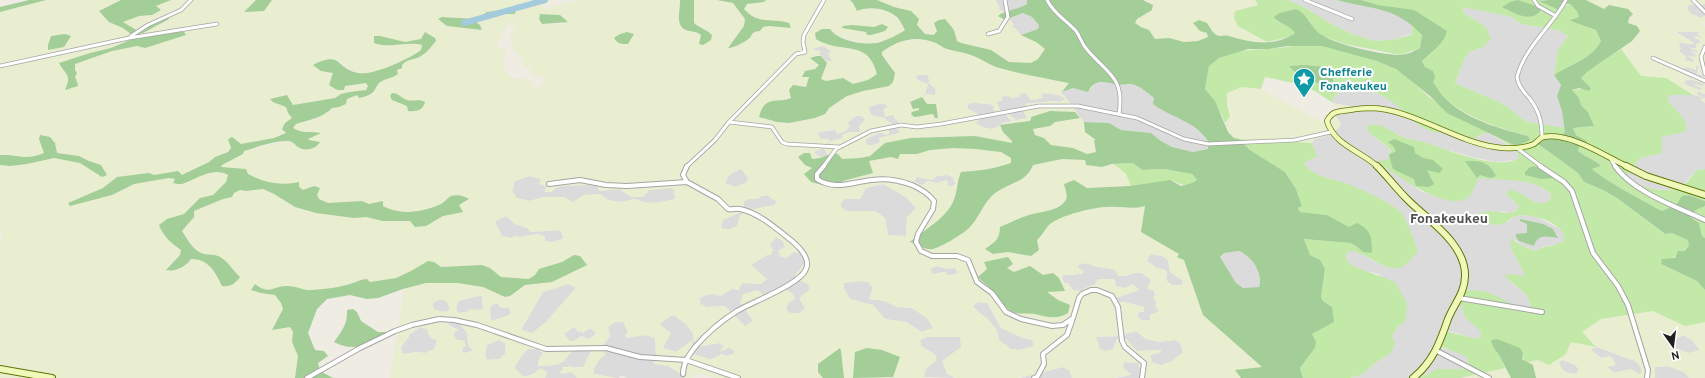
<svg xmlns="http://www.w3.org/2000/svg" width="1705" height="378" font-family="Overpass,sans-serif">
<rect width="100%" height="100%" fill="#efece4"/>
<path fill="#dcdbdb" d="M995,0H1027V4L1020,8L1004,12L998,9L1000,7H998L999,5Z
M1286,0H1337L1388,11L1410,22L1413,25L1412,30L1411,34L1396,39L1375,41L1352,34L1330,23L1304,7Z
M1705,4V16L1701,18L1690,13L1687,8L1689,5Z
M1463,6L1512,17L1521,24L1558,30L1568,36L1558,50L1554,75L1561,85L1557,96L1562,111L1565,128L1527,122L1503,104L1455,83L1465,58L1469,52L1483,47L1486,27L1464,13Z
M1023,13L1032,17L1039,25L1038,29L1021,35L1007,25L1013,24L1009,19Z
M1675,31H1705L1697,33L1698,35L1705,40L1697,36L1695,38L1700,40L1702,43L1696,48H1691L1698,51L1697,52H1690L1697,54L1694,57L1689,56L1701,66L1705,62V69L1698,68L1697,74L1705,77H1693L1695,80L1705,84L1702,86L1695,84L1702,88L1699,92L1705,94V98L1701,99L1705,103V169L1697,170L1682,186L1668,190L1651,189L1629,181L1628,171L1641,158L1662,153V137L1671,133L1684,132L1681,115L1668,101V95H1697V90L1684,84L1686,80L1693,79L1682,69L1686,67L1696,69V67L1685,60L1686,56L1677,50L1679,42L1688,44L1694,43Z
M823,46L831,51L832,61H826L816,51L811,49Z
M797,55L809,56L802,61L808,60L810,65L805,66L798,72L796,75H799L798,78L787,76V74H793L790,69V67H799L794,58Z
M918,75H927L932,86L936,89L935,95L925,94L928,84L917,80L916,76Z
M1107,81L1119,85L1133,84L1144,90L1154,98L1160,109L1180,117L1204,135L1208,141V149L1193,152L1172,147L1161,141L1151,133L1121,130L1109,123L1084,122L1061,95L1062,92L1073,88L1088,92L1096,83Z
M1358,89L1380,94L1391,100L1411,119L1442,132L1479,137L1484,133H1488L1515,149L1519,154V158L1516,160L1496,162L1472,157L1403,137L1384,127L1373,136L1388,147L1404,179L1422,192L1434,195L1470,196L1478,179L1485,178L1517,180L1537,185L1550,193L1551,199L1544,204H1537L1516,191L1508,196L1519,206L1516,211L1510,213L1502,211L1487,223L1499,225L1508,222L1515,216L1529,215L1537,217L1560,229L1565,236V240L1560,244L1542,247L1536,251L1524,247L1515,240L1511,248L1524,273V276L1520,277L1510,274L1509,281L1527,295L1531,306L1530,307L1518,309L1483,291H1465V317L1479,329L1481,332L1480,337L1477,339L1472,338L1450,331L1435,342L1442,348L1458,352L1467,357L1468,364L1463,369H1436L1420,378H1350L1361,375L1375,363L1397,328L1406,320L1379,274L1362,270L1353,266L1347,261L1346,255L1349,251H1356L1373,261L1389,267L1418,251L1402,214L1382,200L1346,184L1315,174L1308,170L1304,163L1316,157L1312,143L1314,139L1335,132L1341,123L1335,115L1349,106L1333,103L1332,100L1337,93Z
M1025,93L1031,100L1039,99L1042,93L1059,95L1064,98V100L1062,102H1060L1049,101L1046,102L1028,103L1025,104L1027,106V118L1016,120L1008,114L1007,117L1012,121L1003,123L997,127L992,129L985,128L975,123L978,114L968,109L967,105L971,103H977L989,104L995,106V112L996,102L1002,99L1000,97Z
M882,103L888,106L884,109L885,115H894L897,119L899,133L879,138L880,142L874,145H867L865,141L868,138L889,129L892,124L882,117L873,116L870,113L869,107Z
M856,116H862L865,119L860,132H851L843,135L844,138L834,140L827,155L820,158L813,152L821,149L828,139H821L817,133L819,132L835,130L847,125L850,120Z
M741,168L748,178L747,182L735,187L725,183L729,175Z
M946,174L954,178L956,183L951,187L948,185L946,180L937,183L928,181L922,185L914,182L917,177L932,180L937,176L940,175L944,176Z
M529,176L542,179L547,188L544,192L562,186L587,185L597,186L603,191L612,189H619L632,197H643L649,190L671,188L674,190L675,199L661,202L647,203L635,199L621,202L608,200L600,194L584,195L573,202L564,197H544L529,201L517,198L512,191L515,181Z
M883,184L906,197L917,208L907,217L906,237L888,235L885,218L875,211H846L841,207V203L845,199H852L866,188Z
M762,196H769L777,201L774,205L745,211L740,216L737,226L731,229L723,230L721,225L723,220L743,211L744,201L750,198L757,199Z
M506,216L515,224L527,228L531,232L560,230L564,239L552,242L545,241L538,234L520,237L514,236L511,238L502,236L494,222Z
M776,237L783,241L785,247L778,251L786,258L794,252L800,253L805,257L804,264L796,274L808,284L810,289L805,309L799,313H790L786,309L788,303L784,288L740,302L753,321L745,326L725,306L707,307L700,304V298L706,295L714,294L720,296L742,283L761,284L767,279L751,265L767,255L770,245Z
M1239,251L1247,253L1258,270L1261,282L1259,287L1243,288L1236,283L1220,257L1224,253Z
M1150,254L1162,256L1168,260L1170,272L1182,280L1183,283L1181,285H1172L1166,280L1167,272L1165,270L1157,268L1147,261Z
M1085,263L1097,267L1113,269L1125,276L1135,273H1142L1151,280L1159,311L1151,320H1141L1137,315L1144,307L1124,302H1120L1116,301V298L1139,290L1133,284L1125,288L1116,286L1114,279H1098L1096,284L1085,288L1081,291L1073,290L1068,283H1064L1062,277L1063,275H1075L1078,265Z
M937,266L948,269L955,268L958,270V273L951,275H947L945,272L933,274L930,269Z
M860,281L868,282L873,288L869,299L885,301L897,307L912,308L927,318L933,328L922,332L906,322L885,319L873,305L850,299L844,288V283Z
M568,284L576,288L545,323L532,333L522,331V328L543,292Z
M479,296H482L483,307L481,310L459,313L456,310L458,301Z
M442,299L447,302L450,310L446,312L435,310L432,305L434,302Z
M978,302L987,303L1001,328L1023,338L1032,340L1035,346L1019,350L1011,349L999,340L997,331L989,320L977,311L973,306Z
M494,304H498L509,307L511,312L510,315L491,321L490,309L491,306Z
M671,316H675L686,324L693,333L698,347L719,343L724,346L721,351L729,347L735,351L733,354L727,356L722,354L709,360L693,354L676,352L662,348L665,330L660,325L661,322Z
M454,321L459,323L468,333V345L473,350L472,351L463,354L462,348L453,334L458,330L448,325L450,322Z
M615,322H623L625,324L628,332L626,337L646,335L655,338L656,357L654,364L669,366L686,378H626L627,377L620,376L619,378H616L594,374V368L599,360L605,355L603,345L610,336L608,327Z
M420,327L427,329L430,337L436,340L437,342L434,349L425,353L415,352L405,354L402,353L401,347L409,337V335Z
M574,327L579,332L590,328L596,333L591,338L587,339L581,336L574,341H570L565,337L564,334Z
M1132,332H1137L1146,339L1159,342L1176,340L1180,343L1183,352L1172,361L1161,365L1156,364L1152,362L1150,355L1159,353L1161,350L1136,351L1126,339H1117L1113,350L1105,351L1100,349L1096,337L1118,336Z
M1684,335L1692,340L1700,350L1689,353L1677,349L1672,344L1671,340Z
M927,337H960L962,347L955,378L924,377L925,370L935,354L921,347L920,340Z
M499,340L505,343V354L500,359L487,360L485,355L487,345Z
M1597,347L1635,361L1640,366L1642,372L1639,374L1631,369L1614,373L1606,366L1610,356L1602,358L1592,351L1591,349Z
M528,349H537L543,353L539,359L538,366L556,365L564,361L573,350L591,351L583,367L578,368L569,366L560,372H572L577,378H545L547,372L541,369L533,374L524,377L514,368L522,355Z
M1562,360L1574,364L1578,368V372L1575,374L1565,372L1561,368L1559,361Z
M1124,362L1139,363L1143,377L1146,378H1114L1126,376L1131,374L1124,369L1123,365Z
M1668,366L1684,372L1689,378H1655V367Z
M1063,367L1070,371L1072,378H1019Z"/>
<path fill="#e8eecf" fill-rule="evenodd" d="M46,0H121L99,11L109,22L123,28L130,32L143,33L158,24L138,31L122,22L139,16H145L161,10L156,6L171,0H553L540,7L546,9L565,3L582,0H680V4L678,9L679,22L686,30L697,32L701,35L700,38L707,29L699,27L694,23V0H717L733,3L745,19L744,26L729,48L748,40L751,34L754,32L760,31L763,27L769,26L790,28L788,23L783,21H767L748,14L744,9L747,4L754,2L760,3L766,0H850L857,9L871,8L882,10L898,18L905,30L899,35L878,42L865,43L837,36L832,31L822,29L844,48L863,51L871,58L877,74L868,80L853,84L843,78L826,81L821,79L825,69L821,56H817L810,58L819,65L815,69L805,71L802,77H809L806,87L799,85L792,98L781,99L759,117L777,122L789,123L815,118L825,114L829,108L847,96L863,91L890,64L882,55V52L890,46L903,41L925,39L1007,69L1069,83L1062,92L1061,94L1064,95L1084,122L1085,132L1097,140H1094L1096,152L1087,154L1073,148L1051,145L1044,138L1035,135L1033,128L1050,126L1054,122L1079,118L1050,111L1031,117L1030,121H1021L1003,132L1013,141L1012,143L975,136L932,137L884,143L870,156L860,158L842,159L838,154L833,153L820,158L812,159L805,165L813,168L822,184L830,187L842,181L873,173L869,161L891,157L897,159L900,154H917L930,150L953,148L975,149L1001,152L1011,158V163L999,167L978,171L961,172L957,183L954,200L947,213L911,241L925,248L981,209L996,192L1007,186L1017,182L1031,172L1033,165L1062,159L1085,160L1086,165L1102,167L1114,164L1126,174L1131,186L1087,188L1067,197L1066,200L1060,205L1046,212L1030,214L1000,227V235L995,242L985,249L993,254L1008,252L1031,256L1037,240L1043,234L1048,224L1068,214L1108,207L1136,209L1145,206L1141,232L1180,254L1184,260L1203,315L1262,368L1235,370L1241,378H1146L1138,374L1140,370L1138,363L1128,362H1124L1123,365L1124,369L1131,374L1130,375L1114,378H1072L1070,371L1063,367L1019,378H955L947,374L942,361L961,347L960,337H927L920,340L921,346L935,354L937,360L925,370L924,377L927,378H713L703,374L694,375L692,378H686L669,366L654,364L656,357L655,338L646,335L626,338L625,335L628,332L623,322H615L608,327L610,336L603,345L605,355L599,360L594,368V374L616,378H577L572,372L563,374L560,373L563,370L562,367H583L588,359L591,351L573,350L564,361L556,365L538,366L539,359L543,353L537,349H528L522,355L514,368L524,377L533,374L541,368L547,372L545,378H390L404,289L426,283H458L483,287L505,297L510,296L525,285L552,282L574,256L562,262L539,269L535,275L529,279L501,277L490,268L482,265L441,267L434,262L396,278L370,282L358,280L349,284L338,287L311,291L287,286L275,290L262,289L255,284L251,290L261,293L275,295L281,303L283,309L272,330L291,327L293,333L292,342L298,356L295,378H0V239L2,238V232L0,233V165L10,166L27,164L54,158L80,163L102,177L101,165L89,161L79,156L57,153L55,143L39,139L45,153L39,156L26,158L8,154L0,155V12ZM516,5L524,6L516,9L515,14L492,15L465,29L447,26L438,19L442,17H456L466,20L476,19L487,12L507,9ZM540,14H554L563,24H542ZM508,23L516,29L510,34L511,42L513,47L512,49L519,55L525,66L530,68L531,74L545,78V81L540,87L534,86L533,81L524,79L512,78L505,70L503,64L507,50H503L499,47L498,43ZM425,32L436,41L431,48L420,57L405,61L397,70L395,76L383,80L378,85L374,93L369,96L359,98L357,95L352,96L332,108L325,114L313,120L296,124L293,128L296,130L303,133L314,132L308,139L309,140L295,143L288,141L276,143L244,151L243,154L221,165V168L245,169L248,174L270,183L288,185L299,182V187L303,190L314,186L319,188L317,195L319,199L328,203L362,201L369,204L383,201V206L392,211H421L443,203L451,196L463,212L443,216L435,222L383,221L295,207L274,194L263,189L246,191L240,190L234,193L232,197L223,199L194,211L189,225L182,231L195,249L204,254L218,256L227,262L233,271L240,277L222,285L208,264L197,259H192L186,266L171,271L168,266L180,255L181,250L172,244L162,232L167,219L184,214L200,198L213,196L227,182L228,175L223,172L205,174L173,183L175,178H169L134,184L112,195L68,203L103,188L117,177L154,175L178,171L182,175L201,167L215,157L241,144L274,138L286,132V123L292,118L288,113L287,107L273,102L291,100L293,105L318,100H327L350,92L366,90L368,86L366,83L345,86L329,85L333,73L313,65L324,59L338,60L346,67L357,73L372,72L382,70L414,56L422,50V45L415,43L397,45L394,40L405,42L421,39ZM627,32L634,34L628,44H621L617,42L614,39L620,34ZM65,34L71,36L64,47L48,49V45L51,36ZM186,35L142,47L137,46L112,51L75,64V80L65,90L69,83L68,74L59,63L90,53L111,48L127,41ZM823,46L831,51L828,54L832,61H826L819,54L821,52V51L811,49ZM918,75H927L930,80L928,83L936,89L935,95L925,94L928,84L917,80L916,76ZM1025,93L1031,100L1043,98L1042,93L1059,95L1064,98V100L1060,102L1049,101L1046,102L1025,104L1027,106L1023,111L1027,118L1016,120L1008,114H1005L1012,121L992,129L985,128L976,123L982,117L968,109L967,105L971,103H977L989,104L994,106L993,108L995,112H999L1001,111L997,102L1003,100L1000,97L1005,95L1012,98L1019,97L1020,94ZM882,103L888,106L883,110L885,115L884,117L894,115V119H897L898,123L899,133L879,138L880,142L874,145H867L865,141L868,138L875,134L882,133L885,135L889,134V129L896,127V124H893L882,117H875L871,115L869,107ZM856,116H862L865,120L859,126L860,132H848L842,135L843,138L831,141L824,149L827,155L820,157L814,152L821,149L831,140L821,139L817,133L819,132L831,130H835L837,134L846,131L850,126L847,123ZM741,169L748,178L747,182L735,187L725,183L729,175ZM946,174L954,178L952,180L956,183L951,187L948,185V182L946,180L937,183L928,181L922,185L914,182L917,177L932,180L937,176H944ZM529,176L541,179L539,184L547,187L544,192H552L556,187L562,186L587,185L597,186L599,191L619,189L632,197H643L649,190L671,188L674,190L675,199L661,202L647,203L635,199L621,202L608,200L600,194L584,195L573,202L564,197H544L529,201L517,198L512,191L515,181ZM883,184L906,197L916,208L907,217L906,236L888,235L885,218L875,211H846L841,207V203L845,199H860L866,188ZM762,196H769L771,199L777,201L774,205L745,211L740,216L737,226L731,229H723L721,225L723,220L743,211L744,201L750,199H757ZM506,216L515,224L527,228L531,232L560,230L564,238L552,242L545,241V236L538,234L520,237L514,236L511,238L502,236L495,222ZM776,237L783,241L785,247L778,251L781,257L786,258L794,252L800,253L805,257L804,264L796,274L795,279L808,284L810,289L799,298L805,309L799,313H790L786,309L788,303L795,299L793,294L784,288L762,294L758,290L743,294L740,302L753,321L745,326L725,306L707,307L700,304V298L706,295L714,294L720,296L732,289L739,290L742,283L761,284L767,279L751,265L767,255H771L773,250L770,245ZM1150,254L1162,256L1168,260L1170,272L1182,280L1183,283L1181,285H1172L1166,280L1167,272L1165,270L1157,268L1147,261ZM1085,263L1097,267L1113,269L1116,271L1118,276H1125L1135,273H1142L1151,280L1147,289L1155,291L1156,294L1153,297L1156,303L1155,307L1159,311L1150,315V320H1141L1137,315L1139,312H1144V307L1124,302H1120L1116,301V298L1139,290L1133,284L1125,288L1116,286L1115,284L1116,282L1114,279H1098L1096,284L1085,288L1081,291L1073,290L1068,283H1064L1062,277L1063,275L1082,274L1084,272L1078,267V265ZM937,266L948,269L955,268L958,273L951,275H947L945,272L933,274L930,269ZM860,281L868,282L873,288L869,299L885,301L897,307L912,308L927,318L933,328L922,332L906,322L885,319L873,305L850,299L844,288V283ZM568,284L576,288L545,323L532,333L522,330V328L543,292ZM479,296H482L483,307L481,310L469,309L466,312L459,313L456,310L458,301ZM442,299L447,302L450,310L446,312L435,310L432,305L434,302ZM978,302L988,303L1001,328L1023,338L1032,340L1034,346L1019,350L1011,349L999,340L997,331L989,320L977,311L973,306ZM494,304H498L501,308H509L511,312L509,315L491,321L490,309L491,306ZM671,316H675L686,324L693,333V338L696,346L719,343L724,346L720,352L729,348L735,351L733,355L727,356L722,354L711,360L704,357L695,356L693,354L692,340L676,352L663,348L671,333L660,325L662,322ZM454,321L459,323L467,333L468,345L473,350L472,351L463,353L461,349L466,346L465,343L463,340H457L455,338L453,334L458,330L457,329L448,325L450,322ZM420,327L427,329L430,337L436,340L437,342L434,349L425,353L415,352L405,354L402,353L401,347L409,337V334ZM574,327L583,333L590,328L596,333L591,338L587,339L581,336L574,341H570L564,334ZM1132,332H1137L1146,339L1159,342L1176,340L1180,343L1183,352L1172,361L1161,365L1156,364L1152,362L1150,355L1159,353L1162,350L1137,351L1126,339H1117V342L1115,344L1113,350L1105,351L1100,349L1096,337L1118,336ZM499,340L505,343V354L500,359L487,360L485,355L487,345Z
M866,0H995L999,5L998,7L1001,8L998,9L1004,12L998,15L1005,20L1009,19L1014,25L1012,27L1015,28L1021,35L1036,42L1045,49L1038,59L1031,64L1009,62L1000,55L961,43L957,41L954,30L937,31L934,35L925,34L902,8L894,7L877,0Z
M1149,0H1255L1258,4L1235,11L1238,26L1267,42L1259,43L1239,40L1226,35L1219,36L1199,20L1193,23L1200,31L1207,33L1208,37L1198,41L1184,42L1169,38L1155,39L1149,30L1141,27L1134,23L1153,5L1148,2Z
M1586,0H1705V4L1689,5L1687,8L1690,13L1695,16L1701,18L1705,16V22H1700L1705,27V39L1697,34L1701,32H1675L1694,43L1688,44L1679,42L1681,49L1678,52L1686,56L1685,60L1688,61L1692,62L1695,60L1688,56L1694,57L1696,54L1690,51L1697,52V51L1690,48H1696V44L1701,42L1693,36H1697L1705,40V62L1702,66V68L1705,69V75L1697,74L1699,70L1698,65L1696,67V70L1686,67L1682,69L1692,77H1705V84L1692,80L1693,78L1686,80L1684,84L1700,90L1702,88L1694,85L1695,84L1702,86L1705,85V94L1699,91L1696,94L1705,98V103L1700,99L1703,100L1704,98L1693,95L1666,78L1641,76L1621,49L1632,41L1636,34L1637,26L1628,23L1629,18L1633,14L1604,9Z
M1242,87L1261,89L1324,123L1331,111L1340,109L1332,103L1349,106L1355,112H1340L1335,115L1341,123L1339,128L1324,137L1314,139L1312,143L1234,139L1228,132L1225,123L1230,116L1227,93Z
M1653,311L1685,326L1705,322V378H1689L1684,372L1668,366L1655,367V378H1536L1533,367L1528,362L1566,354L1571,342L1595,347L1582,332L1601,319ZM1684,335L1692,340L1700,350L1689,353L1677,349L1672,345L1671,340ZM1597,347L1635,361L1640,366L1642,372L1638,374L1631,369L1614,373L1607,367L1616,365L1613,359L1610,356L1602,358L1596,355L1591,349ZM1562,360L1574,364L1578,368V372L1575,374L1565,372L1560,365L1559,362Z
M1505,368L1511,378H1460Z"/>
<path fill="#c3e9a9" d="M1255,0H1287L1304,7L1330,23L1352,34L1375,41L1396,39L1411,35L1413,25L1422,35L1420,48L1401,55L1345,44L1322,36L1314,29L1309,20L1296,9L1279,13L1278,22L1292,28L1295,33L1289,37L1267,42L1238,26L1234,18L1235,11L1258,5Z
M1361,0H1541L1562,7L1570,4L1578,11L1579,17L1571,19L1576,23L1596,30L1601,41C1592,59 1569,65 1554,75L1558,50L1568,36L1558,30L1521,24L1512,17L1463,7L1464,13L1486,27L1491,39L1483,47L1469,52L1465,58L1455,83L1503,104L1527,122L1565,128V132L1562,135L1539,136L1534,141L1578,173L1584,182L1603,190L1617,198L1664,234L1672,233L1689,240V246C1680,254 1672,259 1661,264L1697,281L1705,290V322L1685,326L1653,311L1601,319L1582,332L1596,347L1571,342L1566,354L1549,365L1538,360L1528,362L1492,339L1493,347L1499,355L1505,368L1460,378H1420L1436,369H1463L1468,364L1467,357C1456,351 1445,350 1435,342L1440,334L1445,331L1477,339L1480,337L1481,332L1465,317L1459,300L1465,291C1486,287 1502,298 1518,309L1531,306L1527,295L1504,276L1510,274L1524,276V273L1511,248L1510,238L1524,247L1536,251C1545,244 1556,248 1564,240C1566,223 1530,212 1516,216C1509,218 1507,225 1497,225C1489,224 1482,221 1477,216L1478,214L1488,211L1510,213L1516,211L1519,206L1506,194L1509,190C1525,189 1535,213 1551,199L1550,193C1533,179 1513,181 1494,179C1488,179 1484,178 1478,179C1476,184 1473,192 1470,196C1450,215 1399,176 1381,165L1379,161L1389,159L1388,155L1391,151C1385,141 1371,138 1366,127C1378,119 1391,132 1403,137C1411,140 1421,141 1430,144C1450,151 1500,171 1519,158C1519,147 1497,138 1488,133H1484C1474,141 1466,137 1455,134C1447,132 1435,134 1428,130C1409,121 1398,102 1379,94C1365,88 1351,89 1337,93L1332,100L1333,103L1318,93L1302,85L1265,77L1261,89L1242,87L1227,93V104L1230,116L1225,123L1222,115L1205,89L1209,66C1226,50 1245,50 1268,49C1286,48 1303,43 1322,46C1340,49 1381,60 1397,70C1411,79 1423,93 1436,102C1460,119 1488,131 1514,145L1528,136C1500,128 1469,119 1447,100C1438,92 1427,72 1422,61L1445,36L1378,5Z
M1621,49L1641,76L1666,78L1693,95H1668V101C1675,109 1688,119 1686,131C1681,134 1670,134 1662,137V153L1641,158L1628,171L1629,181C1645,187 1665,195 1682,186C1687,183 1693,175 1697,170L1705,169V201L1689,195L1676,205L1662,211C1638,198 1614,186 1592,169L1601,166C1594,159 1585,157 1578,151L1579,147L1588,143L1576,135L1573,128L1593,126L1588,112L1581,105L1579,98L1572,90L1591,88L1581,78L1587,72Z
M1239,139L1312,143L1317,157L1304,163C1313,177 1330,178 1345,183C1358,188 1394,203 1402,214C1408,222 1414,242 1418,251C1414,256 1408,264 1402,267C1385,274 1366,251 1349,251L1346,255L1347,261L1353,266L1395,282L1407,303L1406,320L1397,328L1392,336L1395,343L1392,352L1375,363L1361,375L1350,378H1303L1300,368L1311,354L1312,334L1319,329L1332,307L1323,301L1321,297L1325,269L1320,260L1310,255L1304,239L1350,243L1356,246L1363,252L1349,227L1327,215L1300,212L1298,208L1302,206L1296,189L1285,172L1250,150Z
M1133,163L1142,170L1164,169L1192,174L1197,180C1180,191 1181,180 1168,181C1156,182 1143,185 1131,186L1126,174L1114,164Z
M1705,206V238L1702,236L1699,223L1690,217L1696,210Z"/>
<path fill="#a3ce98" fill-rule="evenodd" d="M29,0H46L0,12V7Z
M121,0H171L156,6L161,10L152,15L139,16L123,22L138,31L166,17H169V19L143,33L132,35L123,28L109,22L99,11Z
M256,0H272L264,11L244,12Z
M680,0H694V23C700,28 706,29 712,35L711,40L703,45L699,44L701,35C696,31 692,32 686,30C674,25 681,8 680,0Z
M717,0H766L764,2L747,4L744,9C758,25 772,18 789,23L791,28L769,26L763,27L760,31C749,32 754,36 747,40C743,43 733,48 728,48L744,26L745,19L733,3Z
M850,0H877L894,7L911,11L919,19L917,25L925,34L934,35L937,31L934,23L939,20L945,19L954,30L957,41L961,43L991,50L1009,62L1031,63L1038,59L1045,49L1036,42L1021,35L1038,29L1039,25L1032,17L1023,13L1005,20L998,16C1007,9 1018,10 1027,4V0H1143L1153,5L1152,10L1137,19L1135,23L1141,27L1149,30L1155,39L1169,38L1184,42L1198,41L1208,37L1207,33L1200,31L1193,23L1199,20L1207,23C1210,28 1213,34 1219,36C1223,36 1226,35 1229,36C1250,43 1276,47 1295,33C1290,25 1280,25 1274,17L1279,13L1296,9C1310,16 1310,28 1322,35C1336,45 1383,55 1400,55C1407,55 1414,51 1420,48L1422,35C1395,6 1373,10 1337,0H1361L1378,5L1414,10L1447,31C1444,44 1431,52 1422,61L1425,67L1433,71L1435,77L1433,82C1437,87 1441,95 1446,99C1467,120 1501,129 1528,136L1530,140L1519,145H1514L1447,113L1430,96L1396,69L1377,61L1322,46H1287L1269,49H1248L1219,58L1209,66L1205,89L1215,101L1228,132L1234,138L1239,139L1250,150L1285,172L1296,189L1302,206L1298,208L1300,212L1327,215L1349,227L1357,223C1372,230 1372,239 1372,253L1363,252L1356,246L1350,243L1304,239L1310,255L1320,260L1325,269L1321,297L1323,301L1332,307L1334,322L1312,334L1316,342L1315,348L1300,368L1303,378H1241L1235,370L1262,367L1203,315L1184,260L1177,257L1179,254L1141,232L1145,206C1132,210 1121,206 1108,207C1093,207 1062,215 1050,224C1047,226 1042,236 1037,240L1039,250L1031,256L1008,252L993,254L985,249C995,242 1000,239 1000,227C1010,223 1019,218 1029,215C1041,211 1058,212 1066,200C1068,196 1065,188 1064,184L1074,180L1087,188L1130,186L1170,180L1181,186L1192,183L1197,180L1192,174L1164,169L1142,170L1133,163L1112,164L1102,167L1086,165L1085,160L1062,159L1033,165C1027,182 1009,183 995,193C983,203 980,216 970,227C965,233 941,247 933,249C926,251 917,244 910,242C925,229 945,219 953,202C957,194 957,181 961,172C978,171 994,169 1011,163V158L1001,152L975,149L953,148L930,150L917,154H900L898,159L891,157L869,161L873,173L843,181L830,187L811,182L804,174L812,168L805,165L798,157L804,153H810L812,159L820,158L833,153L838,154L842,159L860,158L870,156L885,143L911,138L975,136L1012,143V141L1003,132L1000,125L1030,121L1031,119V117L1050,111L1075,112L1080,118L1055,122L1050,126L1033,129L1035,135L1044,138L1051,145L1073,148L1087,154L1096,152L1094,140H1096L1085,132L1084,122L1109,123L1121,130L1151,133L1161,141L1172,147L1193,152L1208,149V141C1194,120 1171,118 1153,104L1154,98C1148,93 1142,88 1135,85C1130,83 1124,85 1119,85C1106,83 1096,77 1088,92L1073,88L1062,92L1069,83C1045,78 1020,74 996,67C988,64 980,58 971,55C962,52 953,51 944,48C941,46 937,43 933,42C915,35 896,41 882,52V55L895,73L893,82L889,86L863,91L847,96L829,108L825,114L815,118L789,123L777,122L759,117C765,94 777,104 791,98L789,90L793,85L806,87L809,77H802L805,71L815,69L819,65L810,58L817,56H821L827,63L821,79L826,81L843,78L853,84L868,80L877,74C868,38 842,55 816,39L815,33L822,29H830C838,41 863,45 877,43C883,42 900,34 905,30C903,26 900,20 897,17C886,8 869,6 857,11L853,3ZM1239,251C1251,255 1264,274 1259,287L1243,288L1236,283L1220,257L1224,253Z
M1518,0L1542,8C1533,25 1514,13 1502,7L1510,2Z
M1549,0H1586L1604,9L1609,5L1628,9L1633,14L1629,18L1628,23L1637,26L1640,31L1632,41L1587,72L1581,78L1591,88L1589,91L1579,88L1572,90L1579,98L1581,105L1588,112L1594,126L1573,128L1576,135L1588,142L1579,147L1578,151C1585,157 1594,159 1601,166L1592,169C1614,186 1638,198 1662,211L1676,205L1682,196L1689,195L1705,201V206L1696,210L1690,217L1699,223L1702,236L1705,238V290L1697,281L1661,264L1662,259L1675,258L1678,251H1684L1689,246L1688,240L1672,233L1665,234L1617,198L1603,190L1584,182L1578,173L1534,141L1539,136L1562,135L1565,132L1562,111L1557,96L1561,85L1554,75C1569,65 1592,59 1601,41L1596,30L1576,23L1570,20L1579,17L1577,11L1570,4H1567L1559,10L1539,1Z
M525,4L527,5L516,9L515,14H496L478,21L477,23L480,25L482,30L447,26L438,19L442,17L476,19L487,12L507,9L516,5Z
M540,14L560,15L568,22L542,24L539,19Z
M882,24L888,27L885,31L871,35H867L866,32L842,28L843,26L852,25L874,27Z
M177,32H184L186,35L145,48L137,46L112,51L75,64V70L77,73L75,77L77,82L78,86L65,90C72,74 66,76 59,63L90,53L111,48L135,38Z
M425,32L435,38L436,41C431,47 426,54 419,57C413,60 407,59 402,65V68L397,70L398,74C394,77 389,78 384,80C371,86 381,94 359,98L357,95L347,99L346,104L339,107L332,108C322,118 309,120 296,124L293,128C302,134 311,131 321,133L308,139L309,140L320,142C316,149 305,152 298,147C294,144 293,141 287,141C273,141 257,147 244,151L243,154L222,165L221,167L246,169L248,174C265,183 280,186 299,182V187L303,190L314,186L320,188L317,195L319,199L328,203L362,201L369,204L383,201V206C401,216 423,212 441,204C445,202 447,198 451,196C457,194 464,196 469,199L459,205L463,212L443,216L426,226L415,227L410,221H383L366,217L354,218L316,213L295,207L274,194L263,189L246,191L240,190L234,193L232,197L223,199L194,211V217L182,231C188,240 193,251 204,254C210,255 215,254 220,257C229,262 233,271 240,277C235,284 230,287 222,286C216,273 208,258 191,259C185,267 176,272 166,270L180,255L181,250C171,243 163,236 159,225L167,219L184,214L200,198L213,195L226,182L228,175C212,166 196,180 182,184C179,184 176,184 173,183L175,179L169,178L134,184L112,195L70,206L68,203L103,188L117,177L149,173L154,175L178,171L182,175L209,162L215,157L228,152L231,148L228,139L232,137L241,144L274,138L286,133L282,129L285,123L292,118L288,113L286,107L273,102L270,99L287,95L293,105L335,98L341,94L350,92L366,90L368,86L366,83L345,86L344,90H337L329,85L333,73L321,71L313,65C343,50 335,69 358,73C373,76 409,59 421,50L422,45C406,41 389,49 374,43V36H380L405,42L421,39Z
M627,32L634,34L628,44C621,44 618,44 614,38L620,34Z
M65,34L71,36L64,47L48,50V45L51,36Z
M1303,65L1328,67L1333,79V84L1305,82L1289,66Z
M392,93C399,93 401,98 407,100C414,102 419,98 425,102C423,110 417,112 408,111L407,106L392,100L390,96Z
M922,97L927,104H936L938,118H935L933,114C927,114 921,117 914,117L911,114L912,112L919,110V108L913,109L910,102Z
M40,135L50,137L55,143L57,153L79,156L89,161L101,165L107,175L102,177L80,163L54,158L27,164L10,166L0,165V155C18,154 26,161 44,153L39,139Z
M1394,139L1414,147L1415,153L1423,158L1433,160L1443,169L1439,173L1427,170L1434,184L1429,187L1416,186L1414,179L1393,169L1389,155L1396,151L1393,146L1388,142Z
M1465,161C1482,161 1488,161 1496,176L1491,178L1480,175L1477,178Z
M1534,166L1549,172L1556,178L1541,179L1525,175V172L1529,168Z
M1520,219L1543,224L1553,229L1558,238C1547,236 1537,234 1534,246L1519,241L1516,237V234L1527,233V224L1520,221Z
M574,255L580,256L587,265L552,282L525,285L510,296L505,297L483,287L458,283H426L403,289L378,298L367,299L350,295L327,299L317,309L308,333L315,350L324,351L328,356L318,363L320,371L333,378H295L298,356L292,342L293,332L290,327L272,330L283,309L281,303L275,295L261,293L251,290L255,284C270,296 274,285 288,286C296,286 304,291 312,290C324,289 336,288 346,285C355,283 358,280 367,279L370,282L396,278L411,271L428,261L434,262L441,267L482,265L490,268L501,277L529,279L535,275L539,269L562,262Z
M1008,257L1013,264L1007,268L1014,272L1030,266L1043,275L1053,273L1059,278L1065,291L1047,292L1058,300L1070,305L1068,313C1057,320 1047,317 1035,314C1029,313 1022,314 1016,313C1004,310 999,298 992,290C988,285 982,282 978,277L987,269L984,262Z
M353,309L357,312L361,321L378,332H389C373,344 353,353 334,342C341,332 348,324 347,310Z
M1497,339L1520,348L1523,353L1522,359L1533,365L1536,378H1511L1499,355L1493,347L1491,340Z
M840,348L841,351L844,378H823L818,372V364Z
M867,348L882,350L900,357L893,377L853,378L855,352Z"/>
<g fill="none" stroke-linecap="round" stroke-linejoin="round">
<path stroke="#a4cadd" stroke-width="6" d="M464,23L545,0"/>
<g stroke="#a5a5a5" stroke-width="4.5">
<path id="street-far1" d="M1047,0C1054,14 1066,20 1076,31C1080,36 1081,42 1085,47C1106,74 1125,75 1119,114
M1305,0L1352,19
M1534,0L1538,6L1556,16
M1693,0L1705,12
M988,34L999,31L1008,17L1005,0
M131,36L148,25L181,10L191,0
M1705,47L1701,57L1705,74
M1653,58L1705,81
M0,66L129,38L217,24
M729,122L772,127L782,142L787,144L839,147
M1542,137C1542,122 1539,111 1530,99C1524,92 1518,86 1517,77C1524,48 1552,26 1566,0
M1517,148L1542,167
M1610,158L1616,167
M686,167L715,140L729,122L796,54L805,52L803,42L804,35L824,0
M823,167L836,149L871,131L901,125L917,127L941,124L1039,106H1078L1137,118L1184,139L1208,144L1295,140L1331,132"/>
</g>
<g stroke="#a5a5a5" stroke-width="6">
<path id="street" d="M824,166L817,174V179C835,191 852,182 872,180C885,178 899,180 912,185C921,189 928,193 934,201L933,209L918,234L916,242L921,251L932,256H957L968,260L977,282L992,293L1006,312L1021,319L1052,326L1063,325L1073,318L1079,298L1082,294L1091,290H1097L1112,296L1118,307L1122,341L1125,347L1144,363L1142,378
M1540,166L1564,182L1572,191L1593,253L1618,286L1628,305L1648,370L1647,378
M1615,166C1633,192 1677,207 1705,220
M549,184L580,180L606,185L627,186L687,182
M1459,298L1542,312
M1437,351L1489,378
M683,374C683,363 689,355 695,347C707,333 721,321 737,311C752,302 801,284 806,269C811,258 799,247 792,241C777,229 759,213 740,209C736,208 732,210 728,209L718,199L687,182L683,175L687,166
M307,378L360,348L395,331L412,325L439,319L454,320L477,325L546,349L606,348L640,357L686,360L738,378
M1034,378L1037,377L1044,364L1043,354L1067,335L1072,321"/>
</g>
<g stroke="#5e7505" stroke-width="6">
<path id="secondary-far1" d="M1378,167C1361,151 1334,145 1327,121C1332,111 1339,111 1350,110C1356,109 1364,108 1371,108C1412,109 1454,141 1495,147C1506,149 1523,149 1534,144C1537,142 1540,138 1543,137C1570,132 1605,156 1628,167"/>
</g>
<g stroke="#5e7505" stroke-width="8">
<path id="secondary" d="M1377,166C1387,176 1396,188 1406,198C1426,219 1466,243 1465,276C1465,293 1454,304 1448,319C1440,342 1433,362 1413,378
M1626,166L1646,176L1705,195
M0,369L52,378"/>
</g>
<use href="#street-far1" stroke="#fff" stroke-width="3"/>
<use href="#street" stroke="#fff" stroke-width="4"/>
<use href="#secondary-far1" stroke="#f0f9b7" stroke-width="4.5"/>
<use href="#secondary" stroke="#f0f9b7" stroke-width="6"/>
</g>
<defs>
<g id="sight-pin" transform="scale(1.15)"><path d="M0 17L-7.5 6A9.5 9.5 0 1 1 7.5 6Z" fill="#0f9aa8" stroke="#fff"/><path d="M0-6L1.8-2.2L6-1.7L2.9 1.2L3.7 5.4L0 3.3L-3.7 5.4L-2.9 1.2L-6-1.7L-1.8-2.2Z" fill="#fff"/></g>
</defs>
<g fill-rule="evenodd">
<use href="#sight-pin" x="1304" y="79"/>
</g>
<g text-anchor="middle" stroke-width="4" stroke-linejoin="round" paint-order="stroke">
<g font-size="12" font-weight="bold" fill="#0d838f" stroke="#fff" text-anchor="start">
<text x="1320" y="76">Chefferie<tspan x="1320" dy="14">Fonakeukeu</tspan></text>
</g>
<g font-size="14" font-weight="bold" fill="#515151" stroke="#fff">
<text x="1449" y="223">Fonakeukeu</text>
</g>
</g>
<g transform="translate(1673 346) rotate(166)" stroke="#ffffff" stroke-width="3" paint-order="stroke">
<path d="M0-3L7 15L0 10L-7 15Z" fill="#1e1e1e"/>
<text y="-6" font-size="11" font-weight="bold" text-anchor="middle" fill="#1e1e1e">N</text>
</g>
</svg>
